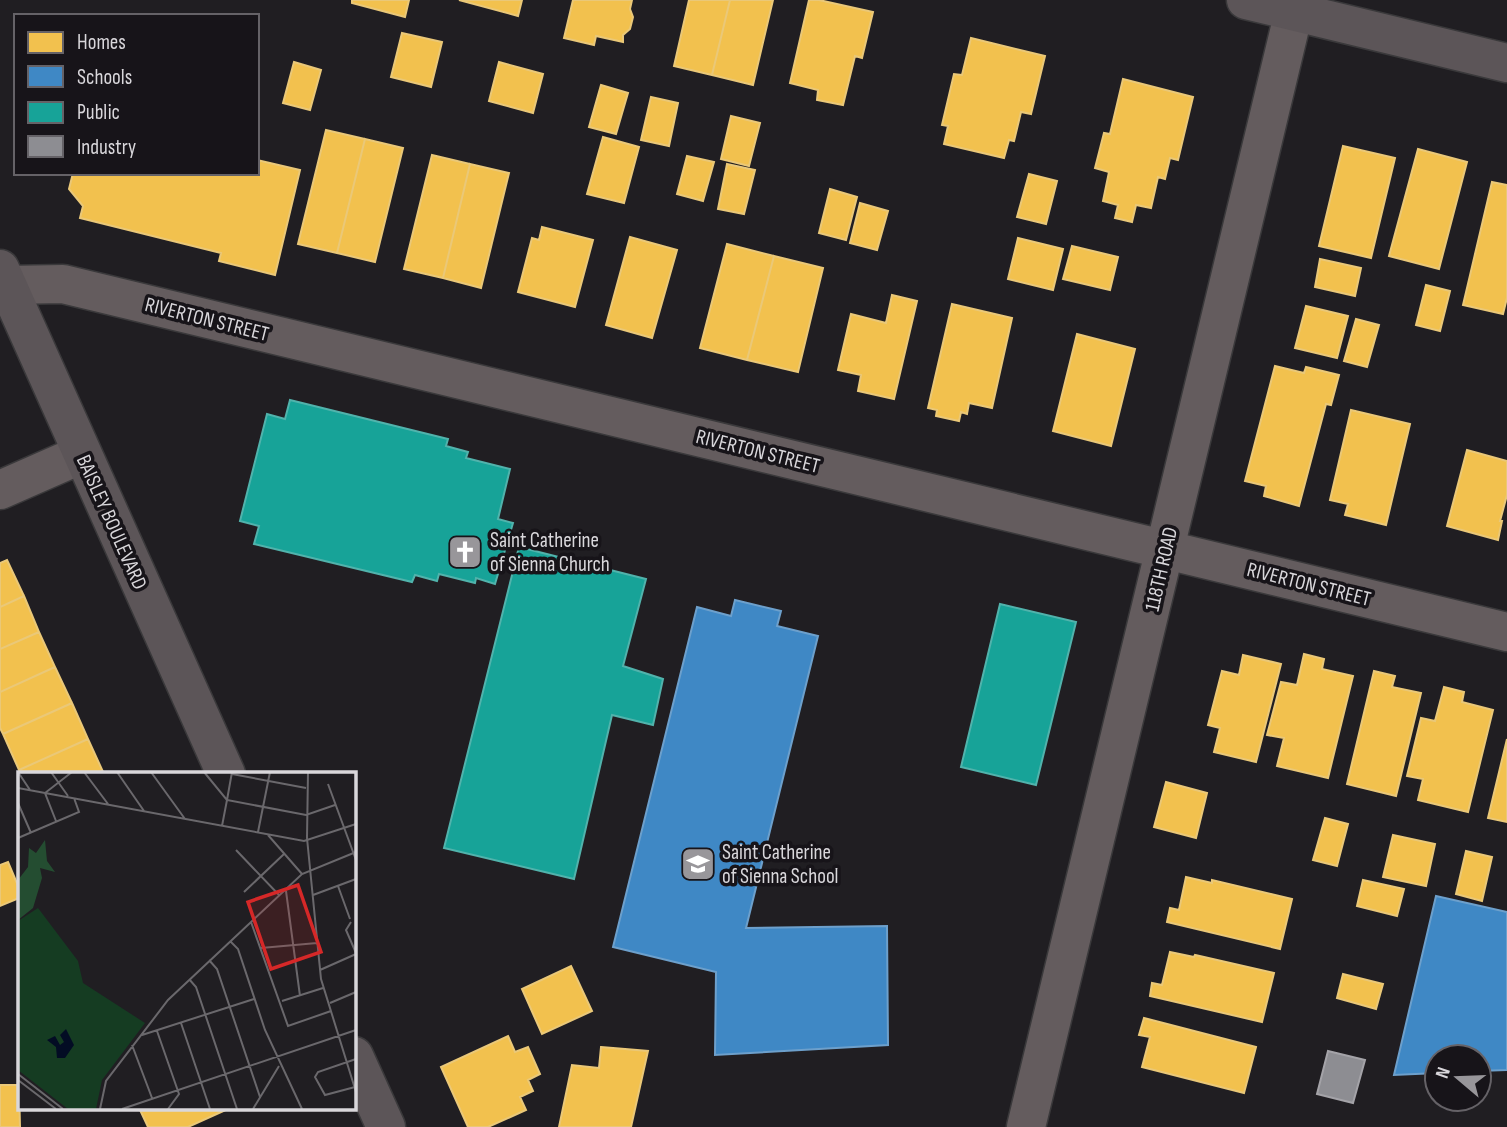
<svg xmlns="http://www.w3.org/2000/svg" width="1507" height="1127" font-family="'Sofia Sans Condensed',sans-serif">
<rect width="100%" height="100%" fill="#201e22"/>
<path fill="#f2c14e" stroke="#eac878" stroke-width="2" d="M352,0H409L405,17L352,3Z
M459,0H522L518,16Z
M573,0H632L630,9L633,17L630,29L623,35V42L596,36L594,45L564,38Z
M689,0H730L712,75L674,66Z
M730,0H773L753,85L712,75Z
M809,0H819L873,12L862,58L855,56L843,105L817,100L818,90L790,83Z
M402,33L442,42L431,87L391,77Z
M971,38L1045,56L1031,114L1021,112L1014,141L1009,140L1004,158L944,144L948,126L942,125L954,74L962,75Z
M294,62L321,70L310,110L283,103Z
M499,62L543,74L533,113L489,101Z
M1123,79L1193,97L1178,160L1170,158L1165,179L1158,177L1151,208L1136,205L1132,222L1115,218L1118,205L1103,201L1109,172L1095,168L1104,133L1110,134Z
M601,85L628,93L616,134L589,127Z
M651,97L678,103L669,146L641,140Z
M731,116L760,123L749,166L721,159Z
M326,130L365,139L337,253L298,244Z
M603,137L639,147L624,203L587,194Z
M365,139L403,148L375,262L337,253Z
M1343,146L1395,158L1371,258L1319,246Z
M1418,149L1467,162L1439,269L1389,256Z
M432,155L470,164L443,278L404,269Z
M687,156L714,162L703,201L677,194Z
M257,160L300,170L275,275L219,261L221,253L80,218L83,206L69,189L73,173H257Z
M470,164L509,173L481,288L443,278Z
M727,164L755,170L744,214L718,209Z
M1029,174L1057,181L1046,224L1017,217Z
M1492,182L1507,185V298L1503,314L1463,305Z
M830,189L857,197L846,240L819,233Z
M860,203L888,211L877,250L850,243Z
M542,227L593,240L575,307L518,292L532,238L539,240Z
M630,237L677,250L652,338L606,325Z
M1018,238L1063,249L1053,290L1008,279Z
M727,244L774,256L747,360L700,348Z
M1072,246L1118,257L1110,290L1063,279Z
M774,256L823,268L798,372L747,360Z
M1320,259L1361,268L1355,296L1315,287Z
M1426,285L1450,291L1440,331L1416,325Z
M892,295L917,301L894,399L858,391L861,375L838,370L851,314L886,323Z
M952,304L1012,318L992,408L969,403L967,414L961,412L959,421L936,416L937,410L928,408Z
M1306,306L1348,316L1337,358L1295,348Z
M1356,319L1379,325L1367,367L1344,361Z
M1077,334L1135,349L1111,446L1053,431Z
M1275,366L1304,373L1306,367L1339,375L1331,405L1326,404L1299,506L1264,496L1266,486L1245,481Z
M1351,410L1410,424L1386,525L1345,515L1348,504L1330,500Z
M1467,450L1507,461V495L1500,521H1502L1498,540L1447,526Z
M7,560L24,596L0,607V563Z
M24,596L39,632L0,649V607Z
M39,632L55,667L0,692V649Z
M1304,654L1324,659L1322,669L1353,676L1328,778L1277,766L1284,738L1267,735L1281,682L1297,685Z
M1243,655L1281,664L1256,762L1214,752L1220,728L1208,725L1222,671L1239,675Z
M55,667L72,703L3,734L0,728V692Z
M1374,671L1395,676L1392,687L1421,693L1396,796L1347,784Z
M1444,687L1464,692L1462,702L1493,710L1468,812L1418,800L1423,779L1407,776L1421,718L1435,721Z
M72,703L88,739L19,770L3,734Z
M88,739L104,774H21L19,770Z
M1507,739V822L1488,818Z
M1166,782L1207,793L1196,838L1154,827Z
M1325,818L1348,824L1337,866L1313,860Z
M1393,835L1435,844L1426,886L1383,877Z
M1466,851L1492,857L1482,901L1456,894Z
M8,862L19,888V898L0,906V865Z
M1186,877L1212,883V880L1292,899L1280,949L1167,922L1170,908L1179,910Z
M1363,880L1404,889L1397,916L1357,906Z
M1170,952L1194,957L1195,955L1274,973L1262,1022L1150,996L1152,983L1162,985Z
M571,966L592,1011L542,1034L522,989Z
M1343,974L1383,984L1376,1009L1337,998Z
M1144,1018L1256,1047L1244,1093L1142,1067L1150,1037L1139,1035Z
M508,1036L515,1052L528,1047L540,1074L528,1080L533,1091L520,1097L526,1110L488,1127H468L441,1067Z
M601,1047L648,1051L631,1127H559L572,1065L599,1068Z
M0,1085H19L20,1127H0Z
M144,1108H230L188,1127H148L140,1110Z"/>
<path fill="#3f88c5" stroke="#6da0cc" stroke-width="2" d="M735,600L781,611L777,626L818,636L746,928L887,926L888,1045L715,1055L716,972L613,947L697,607L731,616Z
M1436,896L1507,912V1070L1479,1071V1057H1437V1073L1394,1075Z"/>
<path fill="#17a398" stroke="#51b3ac" stroke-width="2" d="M290,400L448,439L446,446L468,452L466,458L510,469L498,519L513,523L495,584L476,578L475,583L439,574L437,581L415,575L412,582L254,544L259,526L240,521L267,414L285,419Z
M519,547L646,579L623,666L663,679L653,725L612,715L574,879L444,848Z
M1000,604L1076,622L1036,785L961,767Z"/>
<path fill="#8d8d92" stroke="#a4a3a8" stroke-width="2" d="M1328,1051L1365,1060L1353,1103L1317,1094Z"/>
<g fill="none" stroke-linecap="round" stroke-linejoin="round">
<g stroke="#3a393b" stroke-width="41">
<path id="street" d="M7,285L63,284L1507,632
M0,490L82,454
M1026,1127L1294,11"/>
</g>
<g stroke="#3a393b" stroke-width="41">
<path id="secondary" d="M1246,0L1507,63
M0,269L226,774
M354,1056L386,1127"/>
</g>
<use href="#street" stroke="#645c5e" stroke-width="38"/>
<use href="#secondary" stroke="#5c5558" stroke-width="38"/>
</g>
<defs>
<g id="church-square" transform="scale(1.75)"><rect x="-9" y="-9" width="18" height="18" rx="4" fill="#98969a" stroke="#171419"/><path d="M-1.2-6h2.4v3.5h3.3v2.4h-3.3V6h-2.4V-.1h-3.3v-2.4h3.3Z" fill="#fff"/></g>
<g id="school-square" transform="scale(1.75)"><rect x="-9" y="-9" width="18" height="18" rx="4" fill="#98969a" stroke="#171419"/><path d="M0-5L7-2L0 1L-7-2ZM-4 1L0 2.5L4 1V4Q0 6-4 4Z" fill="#fff"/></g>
</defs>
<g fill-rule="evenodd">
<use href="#church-square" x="465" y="552"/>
<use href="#school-square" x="698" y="864"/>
</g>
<g text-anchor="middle" stroke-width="7" stroke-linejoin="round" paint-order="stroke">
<g font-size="21" fill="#d9d7db" stroke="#171419">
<text transform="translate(207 319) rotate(14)" y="7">RIVERTON STREET</text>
<text transform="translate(758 451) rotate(14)" y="7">RIVERTON STREET</text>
<text transform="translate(112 522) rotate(66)" y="7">BAISLEY BOULEVARD</text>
<text transform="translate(1161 569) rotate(-77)" y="7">118TH ROAD</text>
<text transform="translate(1309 584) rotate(14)" y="7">RIVERTON STREET</text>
</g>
<g font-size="21" fill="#d9d7db" stroke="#171419" text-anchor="start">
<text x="490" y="547">Saint Catherine<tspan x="490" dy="24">of Sienna Church</tspan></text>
<text x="722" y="859">Saint Catherine<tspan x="722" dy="24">of Sienna School</tspan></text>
</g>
</g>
<g transform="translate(18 772)">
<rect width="338" height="338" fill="#201e22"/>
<path d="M20,136L60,189L65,211L127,251L84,308L78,337H50L0,298V149Z" fill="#153c22"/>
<path d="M27,68L29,89L37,100L22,96L24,106L15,136L0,148V108L10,95L11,76L18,81Z" fill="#244d31"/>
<path d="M48,257L56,273L47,286H39L38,275L29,268L37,264L42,273L46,270L42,263Z" fill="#030c24"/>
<path fill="none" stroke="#6a686c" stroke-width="2" d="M0,0L12,18M33,0L50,24M66,0L90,32M99,0L126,39M133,0L167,47M186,0L209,28L204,54M214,0L209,28L288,43L317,33M290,0L289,66L303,207L338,320M214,2L288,16M310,12L338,88M0,16L286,69L338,52M0,31L13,61M38,49L27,21L54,0M240,60L252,0M250,63L284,102M0,66L61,40L56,26M218,78L261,123M320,114L332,147M268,119L282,224M226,120L266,82M295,123L338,107M233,150L270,254L313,239M333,150L328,158L338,181M212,169L220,177L247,258L284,337M243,176L299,171M191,188L199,197L242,325M302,198L338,182M171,207L178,215L219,337M264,229L305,216M312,231L338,220M163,251L192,337M139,259L161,322L150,337M124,263L236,227M114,273L134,326M0,302L45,337M0,308L38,337M337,315L307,323L297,305L300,300L338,287M82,337L88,309L150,228L284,102L338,80M104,337L338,258M235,337L261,294"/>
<path fill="#d62828" fill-opacity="0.15" stroke="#d62828" stroke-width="3.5" d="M280,113L303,180L253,197L230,130Z"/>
<rect width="338" height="338" fill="none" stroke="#d9d7db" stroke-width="3.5"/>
</g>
<rect x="14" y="14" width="245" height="161" fill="#171419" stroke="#656267" stroke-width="2"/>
<rect x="28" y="32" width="35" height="21" fill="#f2c14e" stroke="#656267" stroke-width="2"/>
<text x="77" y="49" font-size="21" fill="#d9d7db">Homes</text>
<rect x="28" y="66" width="35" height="21" fill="#3f88c5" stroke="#656267" stroke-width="2"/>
<text x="77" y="84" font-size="21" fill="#d9d7db">Schools</text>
<rect x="28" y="102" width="35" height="21" fill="#17a398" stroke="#656267" stroke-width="2"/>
<text x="77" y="119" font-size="21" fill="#d9d7db">Public</text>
<rect x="28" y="136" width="35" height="21" fill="#8d8d92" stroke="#656267" stroke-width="2"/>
<text x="77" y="154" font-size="21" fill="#d9d7db">Industry</text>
<g transform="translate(1458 1078) rotate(289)"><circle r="33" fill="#171419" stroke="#656267" stroke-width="2"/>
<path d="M0-5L12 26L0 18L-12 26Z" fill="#98969a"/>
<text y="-10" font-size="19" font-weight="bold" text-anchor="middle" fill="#d9d7db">N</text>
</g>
</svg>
